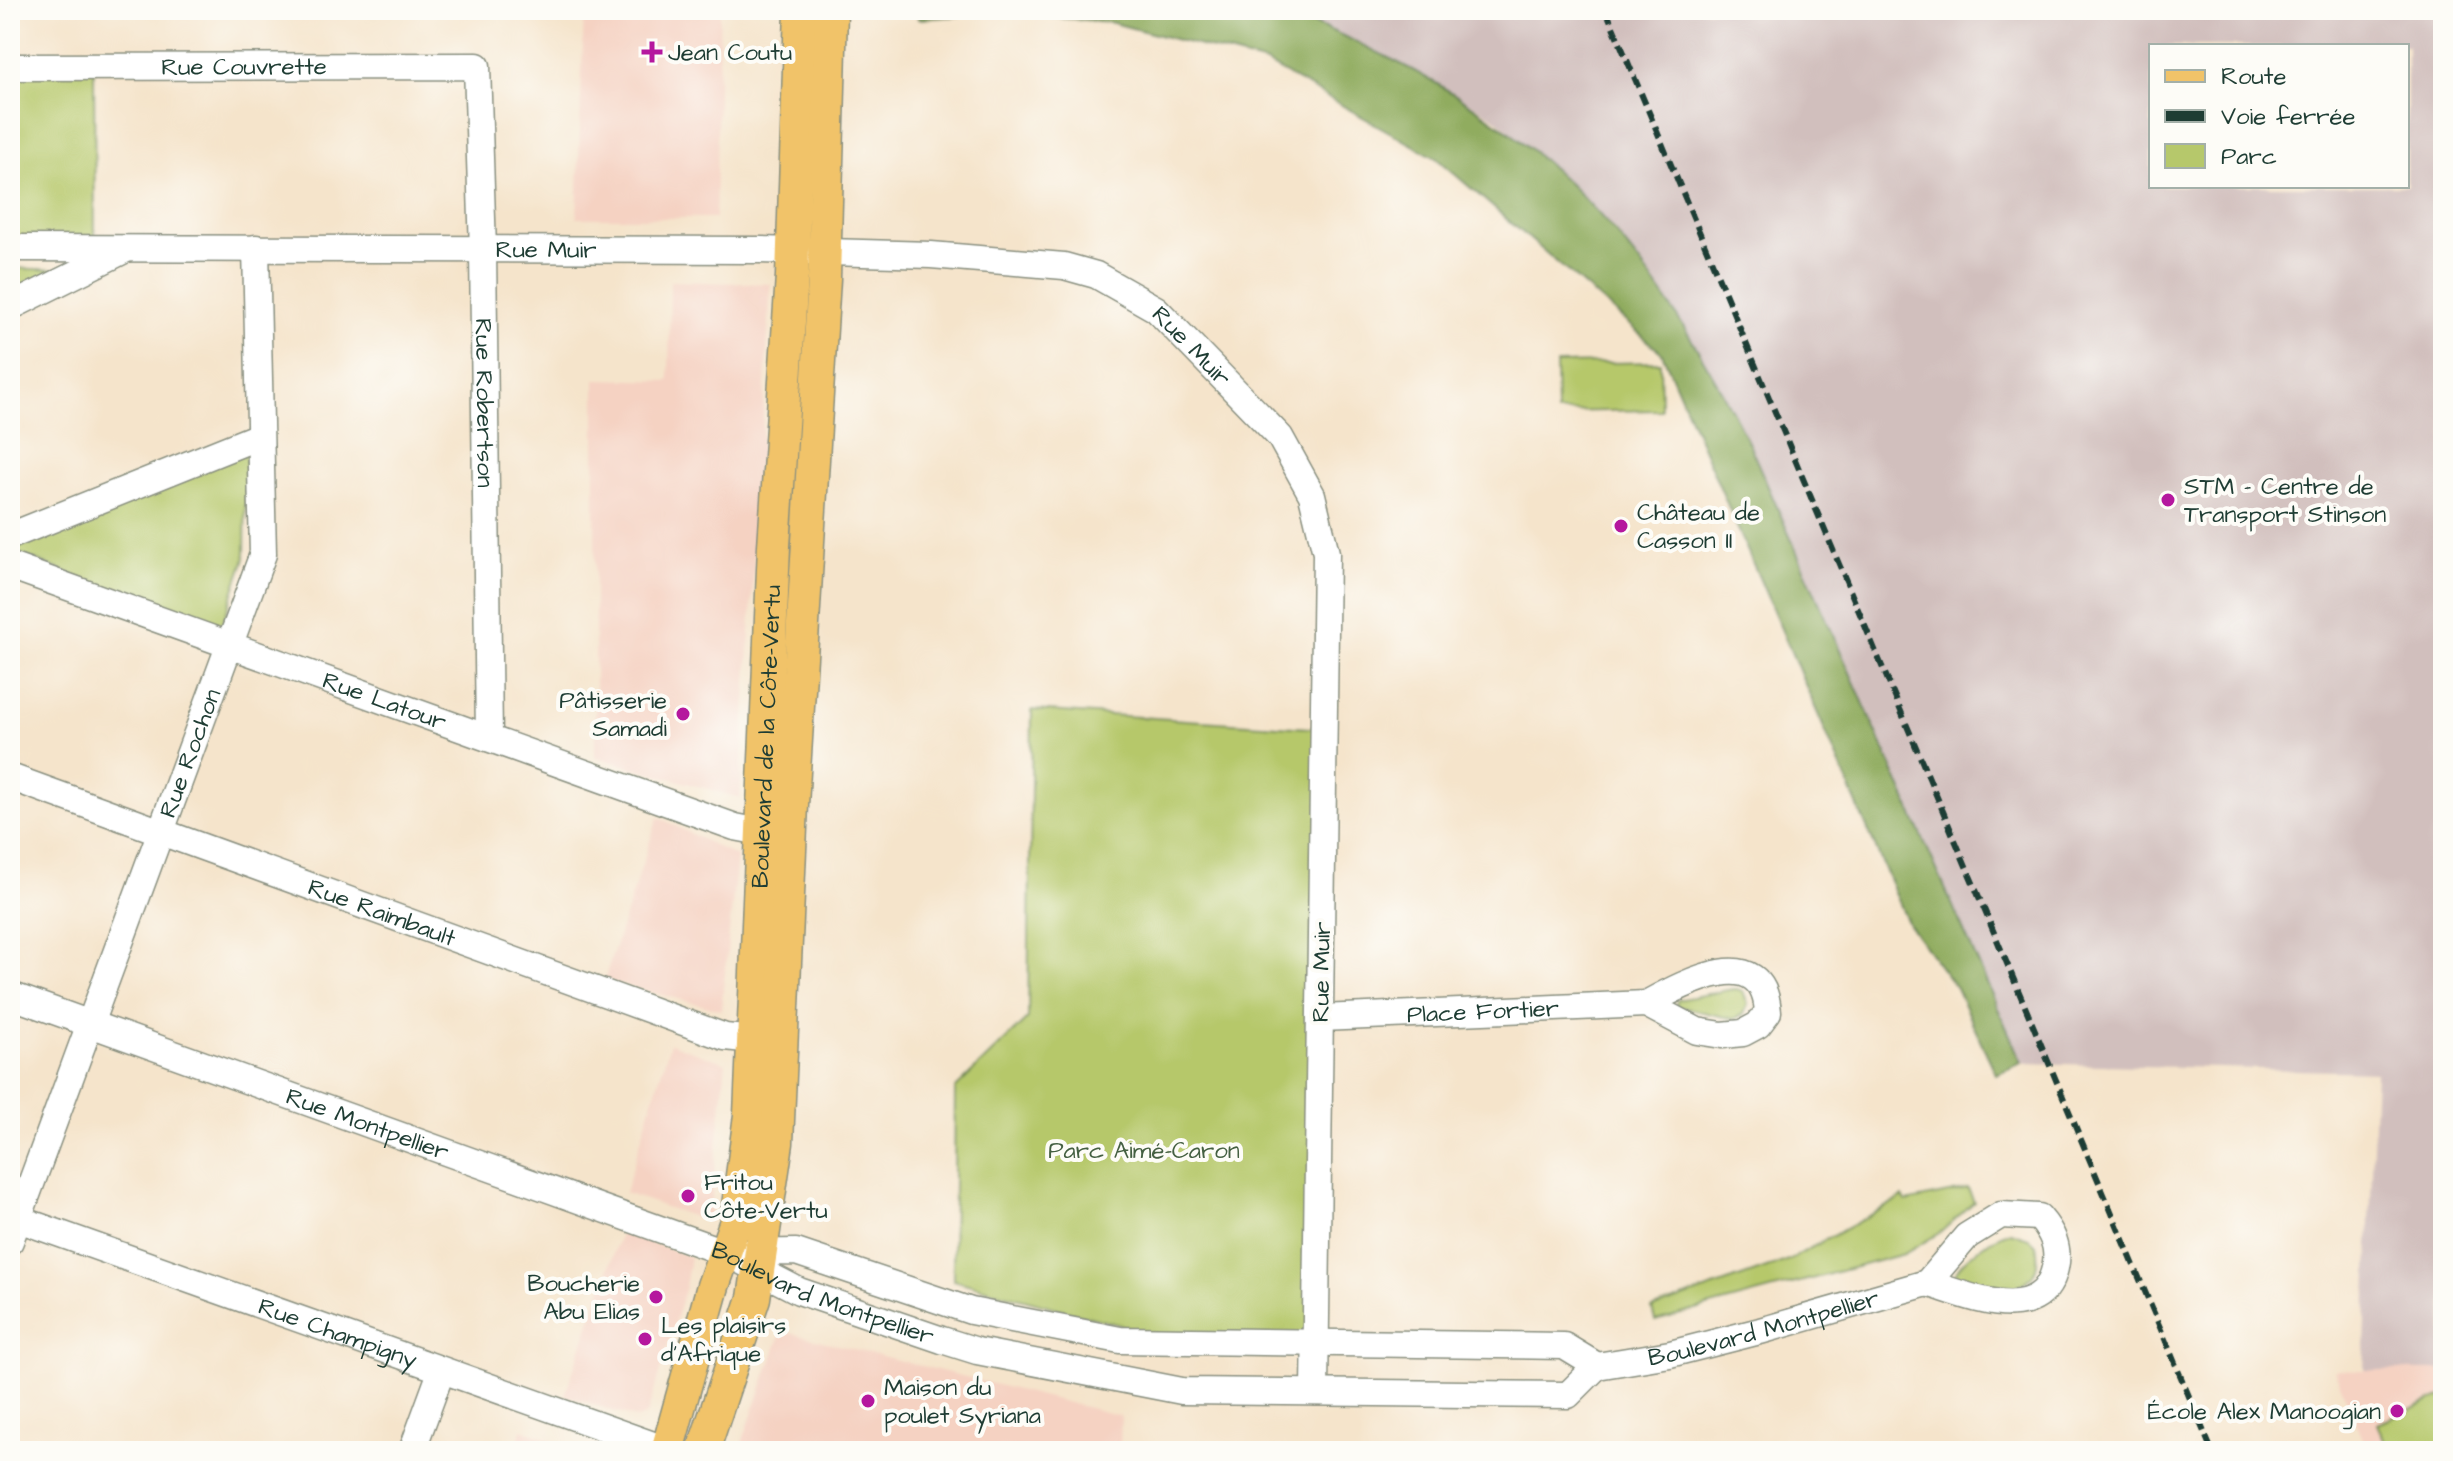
<svg xmlns="http://www.w3.org/2000/svg" width="2453" height="1461" font-family="'Architects Daughter',sans-serif">
<rect width="100%" height="100%" fill="#fdfcf7"/>
<filter id="ink" filterUnits="userSpaceOnUse"><feTurbulence type="fractalNoise" baseFrequency=".0125" numOctaves="2"/><feDisplacementMap in="SourceGraphic" scale="16" xChannelSelector="R" yChannelSelector="G"/><feConvolveMatrix kernelMatrix="1 2 1 2 8 2 1 2 1" color-interpolation-filters="sRGB"/></filter>
<filter id="wash" filterUnits="userSpaceOnUse"><feTurbulence type="fractalNoise" baseFrequency=".006" numOctaves="4" result="noise"/><feDisplacementMap in="SourceGraphic" scale="32" xChannelSelector="R" yChannelSelector="G"/><feGaussianBlur stdDeviation="1.8" result="paint"/><feColorMatrix in="noise" values="0 0 0 0 0 0 0 0 0 0 0 0 0 0 0 0 0 1.4 0 .05"/><feComposite in="paint" operator="in"/></filter>
<g filter="url(#wash)">
<rect width="100%" height="100%" fill="#f5e4cb"/>
<path fill="#f5d2c2" d="M584,10H720L715,218H577Z
M670,281L771,284L740,798L595,757V379L669,381Z
M658,817L737,857L721,1010L604,980Z
M670,1043L726,1063L709,1222L625,1193Z
M621,1232L690,1257L685,1287L647,1415L638,1419L565,1395Z
M782,1331L1121,1416L1120,1451H739Z
M2334,1370H2443V1451H2368Z
M522,1429L581,1451H514Z"/>
<path fill="#d1bfbd" fill-rule="evenodd" d="M1268,10H2443V1370H2364L2376,1072L2022,1063L1751,448L1615,230L1567,182L1495,118L1429,78L1346,37ZM2151,46H2407V186H2151Z"/>
<path fill="#b6c86b" stroke="#6a8250" stroke-width="2" d="M94,66L95,248H10V67Z
M10,268L59,270L10,298Z
M1660,362L1661,410L1557,412L1556,364Z
M246,451L245,558L219,634L10,550Z
M1032,710L1324,729L1316,1342H1183L953,1280L955,1089L1028,1018Z
M1733,989L1743,992L1748,1003L1744,1014L1734,1019L1676,1006L1677,1000Z
M1968,1189L1974,1202L1941,1232L1904,1254L1655,1321L1652,1309L1789,1260L1903,1197L1906,1202Z
M2011,1232L2029,1238L2036,1245C2047,1300 1987,1292 1955,1276C1956,1262 1996,1234 2011,1232Z
M2443,1396V1451H2389L2377,1424Z"/>
<path fill="#90ac5f" stroke="#58744a" stroke-width="2" d="M917,10C1000,10 1083,10 1166,10C1198,10 1237,4 1269,10C1312,19 1354,41 1393,60C1569,148 1666,275 1751,448L2022,1063L1996,1074L1956,988L1909,925L1662,353L1436,158L1266,63L1109,22L1001,13L918,19Z"/>
</g>
<g filter="url(#ink)">
<g fill="none" stroke-linecap="round" stroke-linejoin="round">
<g stroke="#8a9080" stroke-width="29">
<g id="minor">
<path id="s1" d="M10,67L477,66L483,250L489,738"/>
<path id="s2" d="M10,248L760,250L931,255L1064,266L1096,275L1156,309L1280,437L1312,495L1326,553L1315,1392"/>
<path d="M10,307L124,250"/>
<path d="M10,536L259,436"/>
<path id="s3" d="M10,566L735,827L761,832"/>
<path id="s4" d="M10,777L725,1037L754,1040"/>
<path id="s5" d="M10,995L726,1253L799,1291L942,1340L977,1351L1182,1391L1568,1395L1597,1366L1670,1354L1760,1331L1927,1283"/>
<path id="s6" d="M1321,1018L1646,1004L1697,1031L1722,1035L1743,1033L1758,1025L1768,1012C1763,939 1683,984 1646,1004"/>
<path d="M2001,1215L2039,1217C2052,1232 2060,1247 2055,1268C2041,1330 1965,1294 1927,1283L1967,1236Z"/>
<path id="s7" d="M10,1216L667,1450"/>
<path id="s8" d="M10,1241L263,554L256,248"/>
<path d="M741,1253L796,1252L971,1311L1120,1340L1564,1346L1597,1366"/>
<path d="M412,1451L441,1372"/>
</g>
</g>
<g stroke="#8a9080" stroke-width="35">
<g id="major">
<path id="s9" d="M667,1451L713,1286L736,1221L750,1115L774,546L792,276L801,10"/>
<path d="M703,1451L754,1298L777,1143L792,805L824,279L831,10"/>
</g>
</g>
<use href="#minor" stroke="#fff" stroke-width="26"/>
<use href="#major" stroke="#f1c369" stroke-width="32"/>
<path stroke="#1f3d34" stroke-width="6" stroke-dasharray="12 6" stroke-linecap="butt" d="M1606,10L2212,1451"/>
</g>
</g>
<g fill="#b5179e" stroke="#fdfcf7" stroke-width="3">
<path d="M648 40h8v8h8v8h-8v8h-8v-8h-8v-8h8z"/>
<circle cx="2168" cy="500" r="8"/>
<circle cx="1621" cy="526" r="8"/>
<circle cx="683" cy="714" r="8"/>
<circle cx="688" cy="1196" r="8"/>
<circle cx="656" cy="1297" r="8"/>
<circle cx="645" cy="1339" r="8"/>
<circle cx="868" cy="1401" r="8"/>
<circle cx="2397" cy="1411" r="8"/>
</g>
<g text-anchor="middle" stroke-width="8" stroke-linejoin="round" paint-order="stroke">
<g font-size="24" fill="#1f3d34" stroke="#fdfcf7" text-anchor="start">
<text x="668" y="60">Jean Coutu</text>
<text x="2184" y="494">STM - Centre de<tspan x="2184" dy="28">Transport Stinson</tspan></text>
<text x="1637" y="520">Château de<tspan x="1637" dy="28">Casson II</tspan></text>
<text x="667" y="708" text-anchor="end">Pâtisserie<tspan x="667" dy="28">Samadi</tspan></text>
<text x="704" y="1190">Fritou<tspan x="704" dy="28">Côte-Vertu</tspan></text>
<text x="640" y="1291" text-anchor="end">Boucherie<tspan x="640" dy="28">Abu Elias</tspan></text>
<text x="661" y="1333">Les plaisirs<tspan x="661" dy="28">d'Afrique</tspan></text>
<text x="884" y="1395">Maison du<tspan x="884" dy="28">poulet Syriana</tspan></text>
<text x="2381" y="1419" text-anchor="end">École Alex Manoogian</text>
</g>
<g font-size="24" fill="#1f3d34" stroke="#fdfcf7">
<text dy="8" stroke="none"><textPath href="#s1" startOffset="234">Rue Couvrette</textPath></text>
<text dy="8" stroke="none"><textPath href="#s2" startOffset="536">Rue Muir</textPath></text>
<text dy="8" stroke="none"><textPath href="#s2" startOffset="1208">Rue Muir</textPath></text>
<text dy="8" stroke="none"><textPath href="#s1" startOffset="804">Rue Robertson</textPath></text>
<text dy="8" stroke="none"><textPath href="#s3" startOffset="398">Rue Latour</textPath></text>
<text dy="8" stroke="none"><textPath href="#s9" startOffset="726">Boulevard de la Côte-Vertu</textPath></text>
<text dy="8" stroke="none"><textPath href="#s8" startOffset="520">Rue Rochon</textPath></text>
<text dy="8" stroke="none"><textPath href="#s4" startOffset="396">Rue Raimbault</textPath></text>
<text transform="translate(1321 972) rotate(-89)" y="8">Rue Muir</text>
<text dy="8" stroke="none"><textPath href="#s6" startOffset="162">Place Fortier</textPath></text>
<text dy="8" stroke="none"><textPath href="#s5" startOffset="380">Rue Montpellier</textPath></text>
<text dy="8" stroke="none"><textPath href="#s5" startOffset="866">Boulevard Montpellier</textPath></text>
<text dy="8" stroke="none"><textPath href="#s5" startOffset="1838">Boulevard Montpellier</textPath></text>
<text dy="8" stroke="none"><textPath href="#s7" startOffset="348">Rue Champigny</textPath></text>
</g>
<g font-size="24" fill="#456042" stroke="#fdfcf7">
<text x="1144" y="1158">Parc Aimé-Caron</text>
</g>
</g>
<rect width="2453" height="1461" fill="none" stroke="#fdfcf7" stroke-width="40"/>
<rect x="2149" y="44" width="260" height="144" fill="#fdfcf7" stroke="#a4b0a9" stroke-width="2"/>
<rect x="2165" y="70" width="40" height="12" fill="#f1c369" stroke="#a4b0a9" stroke-width="2"/>
<text x="2221" y="84" font-size="24" fill="#1f3d34">Route</text>
<rect x="2165" y="110" width="40" height="12" fill="#1f3d34" stroke="#a4b0a9" stroke-width="2"/>
<text x="2221" y="124" font-size="24" fill="#1f3d34">Voie ferrée</text>
<rect x="2165" y="144" width="40" height="24" fill="#b6c86b" stroke="#a4b0a9" stroke-width="2"/>
<text x="2221" y="164" font-size="24" fill="#1f3d34">Parc</text>
</svg>
